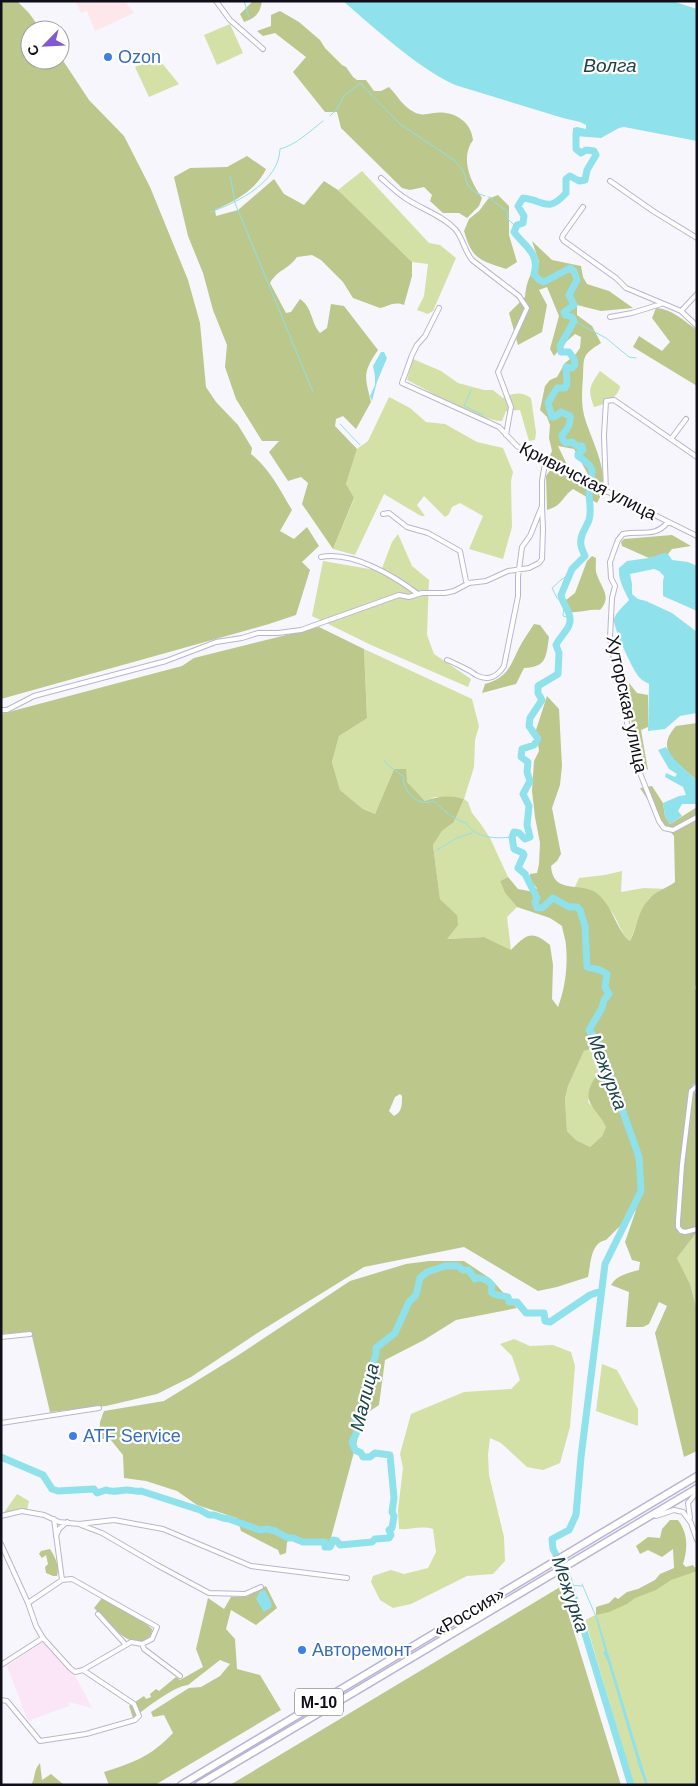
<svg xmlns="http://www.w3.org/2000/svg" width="698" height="1786" font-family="Arial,sans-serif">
<rect width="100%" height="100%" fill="#f7f6fd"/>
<path fill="#fae6f6" d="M43,1642L77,1679L92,1708L69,1702V1706L28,1721L7,1666Z"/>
<path fill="#fde7ea" d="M76,1H125L134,13L95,31L87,11L81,13Z"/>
<path fill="#d3e0a6" d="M230,24L243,53L217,65L204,35Z
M157,57L179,84L149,97L135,67Z
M362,171L429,243L440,245L456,258L433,311L428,314L417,310L424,296L428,264L412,262L338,190Z
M413,359L441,371L458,383L484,390H493L503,398C513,393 521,391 531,398L536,432L535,440L529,441L520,410L506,411L502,421C480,421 429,391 407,380Z
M600,371L620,386C619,397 604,405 594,407C587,389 590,386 600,371Z
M389,397L410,408L426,422L445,424L477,442L503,448L513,472L511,481L512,527L503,559L469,549L483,516L460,503L452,507L449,514L445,517L424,496L417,505L425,516H421L384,494L355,555L333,549L354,499L346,484L357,449L368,441Z
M398,534L412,566L429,580L427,635L434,654L471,679L468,687L371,645L312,616L323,561L381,571L392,542Z
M364,649L472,699L479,726L475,740L474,767L464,799L468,802L472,813L480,823L490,838L508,877L500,881L505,893L517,907L507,917L511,950L484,937L446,939L457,915L440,899L433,845L442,831L454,822L464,799L435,797L425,801L394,769L375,814L363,809L340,790L332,762L339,736L367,717Z
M622,871L621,892L644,888L667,889L649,898L643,908L630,941C620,934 618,917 609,909C599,900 586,894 575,887L579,878L605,875Z
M595,1048L604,1066L599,1075L593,1082L588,1102L603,1119L606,1127L602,1136L590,1147L576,1140L567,1131L565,1099L568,1086L584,1051Z
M697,1232V1310L690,1284L677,1258Z
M514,1339L530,1346L553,1345L571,1352L575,1366L570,1427L560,1463L543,1470L527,1467L501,1443L490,1438L488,1455L489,1475L504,1537L505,1561L493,1574L467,1576L411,1604L393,1608L380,1600L371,1582L373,1576L391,1570L404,1574L428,1568L436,1552L433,1529C421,1525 411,1530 399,1529L398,1510L403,1468L400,1454L411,1414L464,1392L511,1389L520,1380L512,1356L500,1344Z
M602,1364L617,1370L638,1409V1426L596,1411Z
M17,1494L29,1501L27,1510L18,1509L3,1514Z
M697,1566V1785H634L585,1620Z"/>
<path fill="#bbc78b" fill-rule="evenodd" d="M1,1H17L29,13L41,30H30V60H60V56L89,100L124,136L150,187L188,280L200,323L206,387L216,402L238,425L252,448L251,454C270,469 280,490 292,510L280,531L294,539L307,527L319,546L302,562L310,570L296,615L269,624L1,699Z
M253,1H262C260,13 256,18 244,22L240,14Z
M280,11L299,22L320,40L325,48L342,65L346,67L353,77L357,80H366L374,91H381L389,87C397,95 403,107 414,112C421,116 426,114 433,113C452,110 471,120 473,140C460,158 470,181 482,198L479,206L467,218L459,213H443L430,201L432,195L424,187L410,190L402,188L341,128L337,112H325L293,72L306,57L275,33L263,36L257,31L271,26V15Z
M247,156L266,169C256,190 235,201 215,210L216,216L238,210L274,179L284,194L304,205L324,181L338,190L412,262V276L404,305C394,301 389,306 380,308L353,298L343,282L321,260L312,255L297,257C288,270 278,269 270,283L286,313L291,312L300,299C313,308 310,321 320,333L327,328L331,304L344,306L378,350C362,373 365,377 371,402L356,429L343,416L336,419L335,426L357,449L346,484L354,498L333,549L302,504L308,483L301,477L288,481L269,452L279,441H262L236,399L225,367L227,345L213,310L203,273L188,236L174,177L190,168L227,167Z
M498,195L509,206V235L517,262L506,269C479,260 472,259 464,231L469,219L479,211L488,199Z
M532,241L552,260L581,266L583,277L587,284L609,291L633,308L601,311L577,305V315L592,326L601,343C582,355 584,356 583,377C582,390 581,402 584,415C591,442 614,476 597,503L573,489C561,498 563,505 547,510L546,476L551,469L586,485L590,478L574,449L558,446L570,471L547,462L552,451L549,438L550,425L547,417L540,410L545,386L550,380L557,377L565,363L575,355L580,348L581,337L575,334L566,342L554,356L550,349L559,316L547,287L539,290L547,305L542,332L518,345L509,313L525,297C526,283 530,273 539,262Z
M656,308C672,309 684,321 697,330V386L633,347L639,336L662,351L670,342L652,318Z
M672,535L691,546L672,549L668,554L649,558L622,546L621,542L624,539Z
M592,556L596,558C596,564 595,570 597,575C602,589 612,597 600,610C589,609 580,613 569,612L566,600L575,593L587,561Z
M534,624L540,625L549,637C546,657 547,667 524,668L516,684L482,693L485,684C507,678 510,667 519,648C523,640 529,632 534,624Z
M319,627L364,649L367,718L339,736L332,762L340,790L363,809L375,814L394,769H406L407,782L425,801C438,796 450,795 464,799L454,822L442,831L433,845L440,899L457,915L458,925L447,939L484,937L511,950C526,935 531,929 550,945L553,965L552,999L558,1007C565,989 568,966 566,946C566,940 563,933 562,926L550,918L517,907L505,893L500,881L508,877L518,889L534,892L537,888L530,880V874L537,873L539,864L540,843L535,817L532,791L534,761L539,751L536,730L547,696L559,709L562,766L560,785L552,808L561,854L557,861L551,866C553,893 576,883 593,891C612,901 616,931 630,941C637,928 638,911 648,900C654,892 667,888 675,882L674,836L663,823L640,788L652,786L663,803L665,816L670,824L697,807V981L695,988L697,992V1082L692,1086L697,1096V1232L677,1258L690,1284L697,1310V1451L684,1457L655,1333L667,1306L659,1302L649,1324L643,1327H626L629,1292L611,1285C617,1275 628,1273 639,1270L640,1262L632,1260L625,1242L636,1210L606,1240C590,1243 591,1264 588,1277L557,1287L538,1291L464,1247L364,1267L259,1332L191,1377L157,1394L106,1406L50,1412L31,1332L1,1334V714L182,666L194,658ZM595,1048L604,1066C600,1073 595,1077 592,1083C581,1104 599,1110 606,1127L602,1136L590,1147L576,1140L567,1131L565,1099L568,1086L584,1051ZM400,1094L402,1096C402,1105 402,1112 394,1116L389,1111L395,1097Z
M629,683L637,693L648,695V727L641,730L648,770L642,766L636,738L632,729Z
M697,723V781C679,762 653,752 676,726Z
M429,1261H464L491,1279L517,1308L456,1320L424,1340L385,1360L379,1405L364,1415L329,1545L325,1541H309L294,1537L287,1542L286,1553L280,1555L278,1550L241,1531L237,1518L197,1505L177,1491L146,1481L124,1478L123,1455L110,1439H99L100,1422L104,1411L164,1401L237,1356L350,1281L406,1264Z
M670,1520H678C688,1533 688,1548 683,1564L686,1567L693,1565L697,1571L671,1580L656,1590L635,1598L627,1604L609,1612L596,1615V1607L609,1603L615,1597L618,1599L627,1592L638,1589L655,1580L660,1574L674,1568L673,1549L662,1557L648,1550L640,1554L636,1546L648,1537L660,1538L662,1529Z
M50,1549C55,1557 60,1566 57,1576H53L46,1573L45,1567L48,1564L46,1555L42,1558L39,1554L41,1551Z
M266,1586L277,1608L256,1625L231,1610L226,1629L235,1639L237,1669L260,1675L281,1710L155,1785H109L104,1772C135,1762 150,1757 173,1733L164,1715L153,1717L151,1712L189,1688L201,1687L220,1676L230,1664L220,1660L188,1685C174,1686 145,1709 133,1718L129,1706L144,1696L146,1699L151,1697L150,1694L156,1689L159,1691L176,1677L180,1680L203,1667L196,1649L208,1598L224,1609L231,1597H246Z
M560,1587L621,1785H230Z
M102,1598C119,1607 138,1615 152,1629C152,1633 151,1636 147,1639C129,1652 105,1618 94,1608Z
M40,1763L42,1780L51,1774L64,1785H31C36,1777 33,1771 40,1763Z"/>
<path fill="#8fe1eb" d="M343,1H672L697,9V141L624,127L619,128L601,138L575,136L573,133V128L577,127L586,129V125L580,122L563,118L455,85C415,66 377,30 343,1Z
M381,352H384L387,358L377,382L372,401L370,396L375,385V376L373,366Z
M664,553L668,554L672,560L688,562L697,566V611L663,596V581L664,576L659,571L654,569L630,574L632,584V594L638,599L646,601L672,613L697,632V713L680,716L665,729L648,731L649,684C646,682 641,680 639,677C633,671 612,625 614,619C616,612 625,605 629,600C624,589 618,580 619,568L627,561L649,558Z
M666,747L673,758L697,781V804H682L678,811L682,816L670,824L665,816L663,803L679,796L686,795L683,787L665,777L666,773L675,777L677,774L669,769L658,750Z
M265,1590L272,1604L271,1608L264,1612L256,1599L260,1591Z
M596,1618L598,1620L648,1785H646L641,1773L608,1662L603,1652L605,1651Z"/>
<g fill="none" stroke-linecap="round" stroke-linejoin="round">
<path stroke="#8fe1eb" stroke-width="1" d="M244,1L249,17
M330,116L337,109L344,96L360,83L400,124L455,161L463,170L468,186L476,193L485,196
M230,176L235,203L313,392
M488,197L492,198L493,201L507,211L508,219L516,227
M211,212C238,202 279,182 280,149C296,145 310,131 323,121
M574,321L606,338L629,357L636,358
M471,390L464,406L483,415
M340,424L360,445
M562,602L557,598L552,588L562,579L571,575
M564,605L563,616L570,618
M384,760L389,766L403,776C403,787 410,798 422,802C425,803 431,802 434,801C443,810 454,820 467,823V825C478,838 495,839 512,837
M437,850L457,838L472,833
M582,1584L597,1619
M570,1585L582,1586"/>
<path stroke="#8fe1eb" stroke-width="7" d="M580,132L576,133V149L581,153L586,150L594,151L596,155L587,170L585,180L579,181L570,176L566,179V193C547,214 544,200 523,198L518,206L524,216L523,223L517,225L514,232C525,247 540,253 534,274L538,279L544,282L570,268L574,271L577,280L569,295L574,305L564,312L565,315L572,317L574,321L560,346L561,352H569L574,359L575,365L572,368L566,367L567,384L565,388H557L548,403L552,417L556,416L561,412L570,416C571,423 567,430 562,435L563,440L566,443L572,442L577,446H582L583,450L578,454V456C601,471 589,474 589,493C589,502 592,510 589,520C586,528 579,536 581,545C581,548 584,553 585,556L572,569L561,595C562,602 567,607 569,614C574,627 561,634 556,645L559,653L558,674L538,686V693L542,700L530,718L529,726L538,739L534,745L522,749L521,757L528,762L527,772L530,781L523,794L529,806L527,825L530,837L525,839L519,833L514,832L512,837L514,849L523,853L524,855L518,868L525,874L537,898L535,902L537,908H542L553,898L569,907H577L580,910L585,926L587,967L600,970L607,974L605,987L609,994L604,1000L602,1008L589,1030L599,1044L639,1157L641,1191L605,1264L581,1457L576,1515L569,1530L552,1539L553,1549L568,1578L631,1785
M1,1457L43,1475L52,1489L58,1491L94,1489L97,1493L106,1490C114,1493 119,1490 127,1490C132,1490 136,1492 141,1491L200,1510L209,1515H214L223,1518L229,1519L260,1530L267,1529L275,1531L288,1538H293L303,1542H325V1547H330L333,1540L337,1541L340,1545L372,1542L375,1539L389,1538L391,1535L389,1530L392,1528L394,1516L392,1512L394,1498L390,1455L375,1453L370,1457H363L361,1453L355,1450L352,1442L357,1432L355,1420L357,1414L366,1403V1385L376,1354V1348L395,1333L409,1302L416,1295L420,1278L427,1272L445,1266H458L463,1270H469L475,1279C480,1276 489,1281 492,1285L491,1292C497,1297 502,1295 508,1297L509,1302H517L526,1313H544L545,1321L550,1322L590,1295L601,1291"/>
<g stroke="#b9b4d5" stroke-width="6">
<path id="street" d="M216,1L230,20L263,49
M381,178C389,185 397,193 405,198C421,209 442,215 455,229C463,238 464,250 472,260L519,296L527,308L498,372L511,407L506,435
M610,181L653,211L697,238
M583,207L563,235L562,238L564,241L616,278L626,288L681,311L697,326
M439,308L425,336L417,345L412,355L402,383L499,427L517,446L542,461L558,467L697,536
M681,311L697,294
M610,317L632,313L661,304
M671,439L686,419
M606,492L604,435L606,401L614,400L697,457
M383,514L389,513L407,527L428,533L460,551L466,581L469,583
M668,522C655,538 641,530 623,534L618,540L610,562L611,578L615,586L612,598L610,638L613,655L621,676L627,723L636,763L659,821L664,828L673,830L697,817
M321,557C353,551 394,576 418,594
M447,660C455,663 462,667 470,671C472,672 474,674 476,675C488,682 498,676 504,666L518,596V577L522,547L530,536L542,506V481L545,463
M1,710H7L34,696L166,661L216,642L242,638L258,633H278L301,630L399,595L409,597L422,593H445L454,591L469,583L486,581L508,571L529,568L539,563L542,559L543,529L542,506
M697,1086L691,1091L682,1165L678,1221V1227L681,1231L685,1232L697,1229
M1,1337L30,1334
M1,1423L99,1408
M1,1516L22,1511L44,1515L59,1522L79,1524L114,1520L163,1529L251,1566L347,1578
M656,1516L674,1510L683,1512L691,1523L697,1540
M690,1518L688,1503L697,1492
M54,1519L62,1580
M81,1525L102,1533L157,1565L209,1593L245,1594L261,1587
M56,1536L59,1529L67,1522
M1,1544L28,1603L36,1626L43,1638L70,1668L75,1672L83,1670L126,1645L98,1614
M28,1603L62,1580L72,1579L157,1627L152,1639L142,1644
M142,1644L144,1649L180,1676
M126,1645L131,1642L142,1644
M1,1665L43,1638
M1,1700L7,1701L40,1741L86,1734L135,1720L139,1716L134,1704L83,1670"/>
</g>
<g stroke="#b9b4d5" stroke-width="9">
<path id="highway" d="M181,1785L697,1476
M198,1785L697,1488"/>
</g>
<use href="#street" stroke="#fff" stroke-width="4"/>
<use href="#highway" stroke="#fff" stroke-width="6"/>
</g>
<g fill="#3f7fe0" stroke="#fff" stroke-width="2">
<circle cx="108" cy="57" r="5"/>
<circle cx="73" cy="1436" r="5"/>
<circle cx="302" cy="1650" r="5"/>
</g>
<g text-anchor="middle" stroke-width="4.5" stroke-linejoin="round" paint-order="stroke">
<rect fill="#fff" stroke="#58565e" stroke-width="1" x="295" y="1688.5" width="48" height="27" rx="4"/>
<g font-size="16" font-weight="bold" fill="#100e19">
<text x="319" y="1708">М-10</text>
</g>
<g font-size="18" fill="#366cbe" stroke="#fff" text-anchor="start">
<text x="118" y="63">Ozon</text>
<text x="83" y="1442">ATF Service</text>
<text x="312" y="1656">Авторемонт</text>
</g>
<g font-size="18" fill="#100e19" stroke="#fff">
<text transform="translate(588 481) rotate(27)" y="6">Кривичская улица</text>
<text transform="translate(627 704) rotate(78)" y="6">Хуторская улица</text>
<text transform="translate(469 1612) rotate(-31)" y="6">«Россия»</text>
</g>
<g font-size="19" font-style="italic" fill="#1c4348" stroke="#fff">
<text x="610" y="72">Волга</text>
<text transform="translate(608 1072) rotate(69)" y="7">Межурка</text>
<text transform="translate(364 1397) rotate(-76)" y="7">Малица</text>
<text transform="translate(571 1594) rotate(71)" y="7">Межурка</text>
</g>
</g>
<rect width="698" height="1786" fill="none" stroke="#100e19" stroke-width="5"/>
<g transform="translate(45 45) rotate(246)"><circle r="24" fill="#ffffff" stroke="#9f9fa3"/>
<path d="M0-4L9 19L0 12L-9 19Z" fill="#8359d2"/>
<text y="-8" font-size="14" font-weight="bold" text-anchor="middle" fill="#100e19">С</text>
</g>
</svg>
